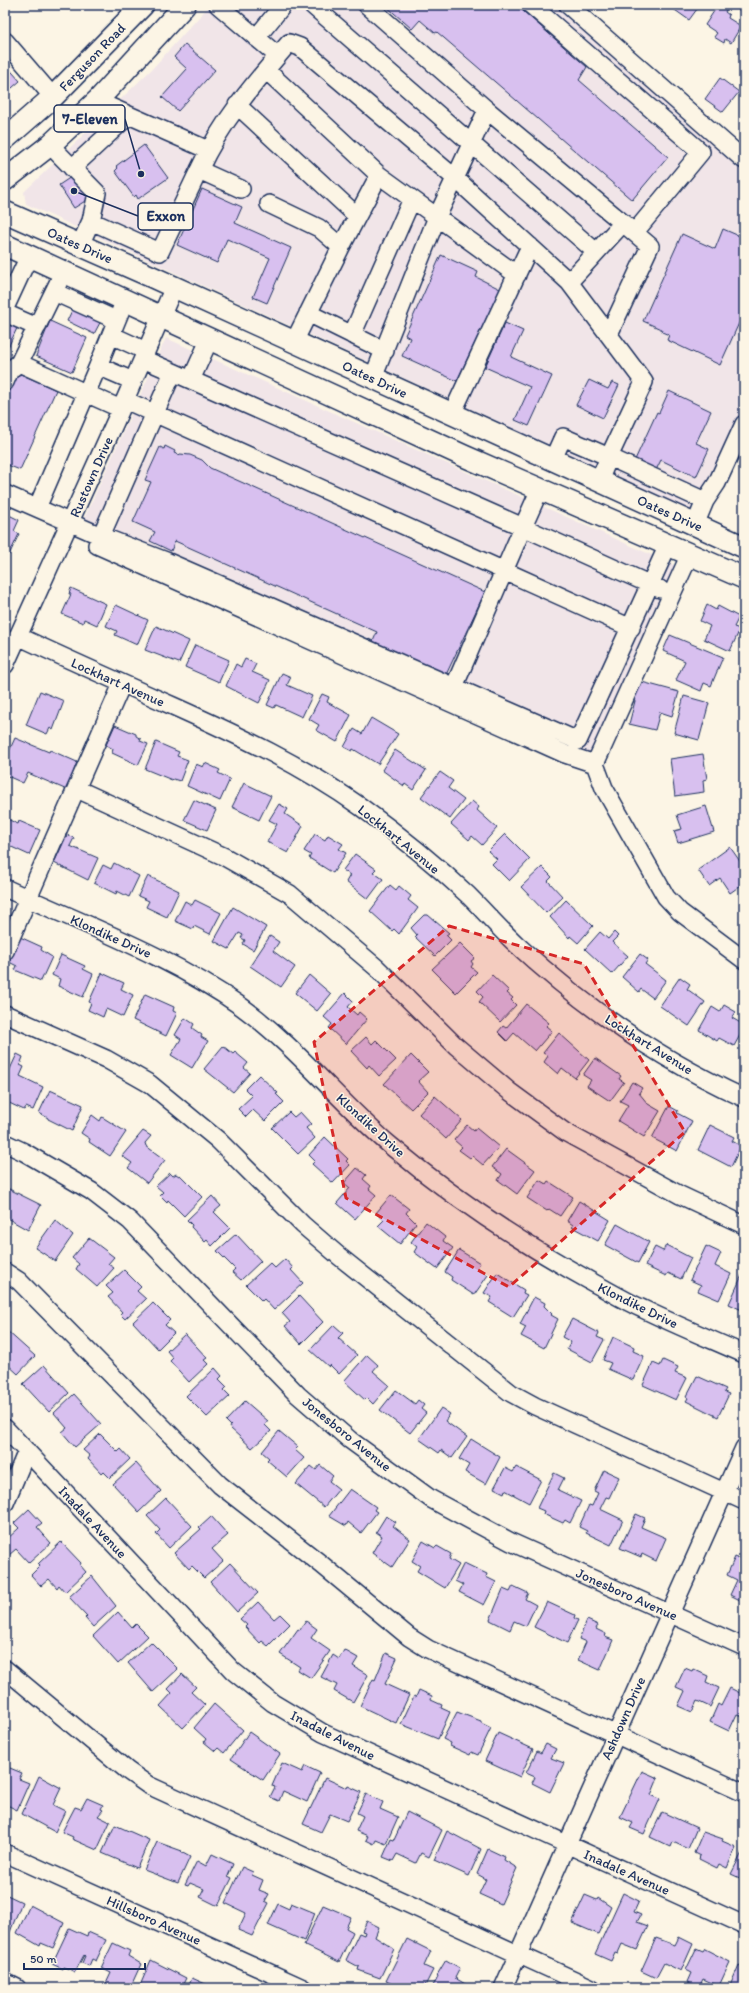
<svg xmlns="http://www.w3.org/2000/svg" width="749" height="1993" font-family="Itim,sans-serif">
<rect width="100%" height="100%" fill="#fcf5e5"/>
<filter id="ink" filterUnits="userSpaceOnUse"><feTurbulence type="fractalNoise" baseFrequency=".025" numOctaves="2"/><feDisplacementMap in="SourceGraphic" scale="8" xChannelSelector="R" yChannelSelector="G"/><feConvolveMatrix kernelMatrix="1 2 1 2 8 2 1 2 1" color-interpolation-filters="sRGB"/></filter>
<g filter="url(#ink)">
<path fill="#f1e5e8" d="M210,5H558L744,168V407L696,513L26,204L24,192L151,70Z
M166,338L683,569L600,752L579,756L78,532Z"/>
<path fill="#d8c0ef" stroke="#1b2f5e" d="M385,5H516L587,67L579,80L668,157L632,200L437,32L435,33L420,20L412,29Z
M674,5H700L689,20L672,8Z
M718,5H724L728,7L725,12L729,15L728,18L741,26L731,43L725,39L724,43L714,37L717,33L705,25Z
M185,44L215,70L178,111L162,97L187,69L174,57Z
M5,64L20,81L5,94Z
M720,78L739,92L723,112L705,99Z
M144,145L168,178L138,199L136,195L134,197L115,171L118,168L116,166Z
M74,175L90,198L74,208L59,185Z
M202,189L242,207L235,223L291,248L267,303L253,297L270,258L227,239L217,263L177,245Z
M723,229L744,238V312L720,365L667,340L669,335L662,332L663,330L643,321L682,234L715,249Z
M441,255L478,272L476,277L500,289L457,381L402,356L410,338L405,335Z
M75,304L103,317L94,334L67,321Z
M5,320L18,326L5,354Z
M50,321L87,338L72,372L36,356Z
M505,323L523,331L511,357L552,376L529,426L515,420L530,387L485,367Z
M16,372L56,390L20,470L5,464V398Z
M589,380L608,389L612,382L619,385L603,418L576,405Z
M669,391L711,411L696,443L709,449L696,477L661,460L655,472L634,462L657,412L659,413Z
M165,446L175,451L174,453L179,455L180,454L190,455L202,460L210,468L485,592L444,679L371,646L377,632L175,541L171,551L150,541L155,532L133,522L151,482L145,480L160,447L164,449Z
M5,513L19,520L14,531L19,534L9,555L5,553Z
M71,588L106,604L97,625L84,619L83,623L62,614L71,594H69Z
M116,605L148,620L137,645L115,635L117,631L106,626Z
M707,605L716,610L718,606L739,617L734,627L740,629L730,651L704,639L710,626L700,621Z
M156,626L189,641L179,663L145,650Z
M670,635L723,657L711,686L704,683L701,691L676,680L685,661L663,651Z
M195,645L229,660L219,682L185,667Z
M245,659L256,664L252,672L270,680L259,703L226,686L236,664L241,667Z
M282,673L291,677L287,685L312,696L302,717L276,705L274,708L267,705Z
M638,681L679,692L672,716L660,712L655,730L629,724L635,701L633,700Z
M40,691L64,701L53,730L50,728L47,734L26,725Z
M322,694L329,697L327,702L351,715L337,742L316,730L319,725L309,719Z
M684,696L709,703L699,740L674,733Z
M371,718L398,734L378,764L353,749L352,751L344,747L354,729L362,734Z
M115,725L136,734V736L141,739L140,741L148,744L138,765L112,753L113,749L106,745Z
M15,738L49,752L50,750L77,762L67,790L28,773L23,783L5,775V767L8,761L5,760Z
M156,742L179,752L177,756L188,760L180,781L173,779L172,780L145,769Z
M395,750L426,770L413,790L405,784L404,786L382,770Z
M703,754L707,779L703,780L704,792L675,796L670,759Z
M205,763L220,770L218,773L230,779L220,801L187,786L196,764L203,767Z
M440,772L453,781L448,788L464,800L450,819L421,797Z
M244,783L271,796L259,820L232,807Z
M194,800L216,810L207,830L184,820Z
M472,801L479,807L477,810L497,828L482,845L472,836L469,840L451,824Z
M279,804L288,809L285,814L303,826L288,853L267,842L277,824L269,820Z
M706,806L714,832L678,843L674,831L682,829L677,815Z
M5,818L18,824L19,821L40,830L29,855L5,844Z
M315,834L325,840L328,835L343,844L339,849L346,853L333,873L309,858L311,855L304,851Z
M505,834L530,859L509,881L492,864L497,859L488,851Z
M67,835L74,838L70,846L98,858L88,880L54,863Z
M730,847L744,867V883L730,893L720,878L709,886L698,870Z
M355,854L376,869L373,872L383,879L368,899L346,882L350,875L343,870Z
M114,863L139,876L129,897L117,891L116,894L94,883L103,865L111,869Z
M542,867L552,877L548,881L563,897L546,913L521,887Z
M148,876L179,891L167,917L146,907L149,901L138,896Z
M390,885L396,890L399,886L411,896L408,900L418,908L399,934L394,929L392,931L370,911Z
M195,900L221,913L210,934L194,926L193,929L175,921L185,901L192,905Z
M566,900L593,926L578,943L570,936L569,938L550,917Z
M233,907L266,927L253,950L243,944L245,940L241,938L243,935L239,933L229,949L214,941Z
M424,915H428L449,933L446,935L451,940L435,956L415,937L417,935L411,928Z
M600,932L608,939L614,932L618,936L612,942L628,956L612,974L585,949Z
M270,936L279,942L273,951L295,967L281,987L250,966Z
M20,937L42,947L41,950L52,957L41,981L15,970L17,966L9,962Z
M460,943L475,958L471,961L473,964L471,967L477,972L456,993L432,969Z
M640,954L648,960L645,964L666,980L653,998L641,989L639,992L622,977Z
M61,955L85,966L83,969L93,974L83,997L58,986L60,979L52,975Z
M102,973L124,983L121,989L133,995L123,1017L106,1009L103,1017L88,1010L91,1003L89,1002Z
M309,975L331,994L317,1011L295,993Z
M492,975L509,991L507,993L513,998L511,1000L516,1005L500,1022L479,1002L483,997L477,991Z
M680,977L690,984L687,989L705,1002L689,1026L660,1006Z
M345,993L353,1001L348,1007L357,1015L359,1012L367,1019L346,1044L329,1028L332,1024L324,1017Z
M145,994L174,1007L173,1011L177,1013L166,1036L133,1020Z
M526,1004L549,1023L546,1026L552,1031L535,1051L514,1033L507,1041L498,1032L503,1026L506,1028Z
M724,1005L736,1012L732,1018L744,1025V1028L734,1046L719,1038L717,1041L699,1030L712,1007L720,1012Z
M185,1018L194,1024L192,1028L202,1035L201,1037L208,1041L192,1068L171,1055L181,1039L175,1035Z
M559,1033L589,1060L575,1078L562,1068L558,1074L544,1062L548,1056L543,1053Z
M366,1037L372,1044L376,1040L396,1060L379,1076L369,1065L367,1068L351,1051Z
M223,1046L233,1054L235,1052L248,1063L244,1068L250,1073L233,1092L204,1069Z
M17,1054L23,1057L20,1065L24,1067L20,1076L43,1087L33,1110L26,1107L24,1110L5,1101V1080Z
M411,1055L428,1072L418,1081L428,1092L411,1109L384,1084Z
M595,1058L621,1076L619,1079L624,1082L610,1101L587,1086L591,1080L583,1075Z
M259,1075L278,1093L276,1094L284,1102L265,1121L253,1110L246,1117L238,1109L252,1096L245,1089Z
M632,1082L642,1088L639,1093L648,1104L660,1111L644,1137L618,1121L628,1105L620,1101Z
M50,1090L83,1105L72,1131L48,1119V1118L39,1113Z
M435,1096L462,1120L446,1139L419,1114Z
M669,1106L678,1111L677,1113L692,1121L677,1151L652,1138Z
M289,1112L294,1117L300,1112L311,1124L306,1128L315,1138L298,1154L272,1128Z
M92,1115L100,1121L102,1117L126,1132L110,1156L89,1142L90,1139L81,1133Z
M467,1125L474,1131L476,1128L499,1147L483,1165L472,1156L470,1158L459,1150L462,1147L454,1140Z
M710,1125L734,1137L732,1141L741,1146L731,1167L698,1150Z
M143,1131L151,1136L145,1143L146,1146L165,1160L147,1183L128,1168L132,1163L122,1156Z
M325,1137L348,1159L346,1161L350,1165L333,1183L312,1164L315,1161L309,1155Z
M506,1149L535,1170L517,1194L498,1180L502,1174L492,1167Z
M357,1168L366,1175L363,1179L371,1186L369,1189L376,1195L355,1219L337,1203L350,1188L344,1183Z
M170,1173L173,1176L176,1174L179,1176L180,1175L202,1197L184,1216L168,1200L167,1202L160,1195L163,1192L156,1186Z
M539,1180L546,1184L548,1181L573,1197L560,1216L549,1209L547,1211L527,1198Z
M7,1188L41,1205L28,1230L5,1217V1192Z
M391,1195L409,1209L406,1213L416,1223L400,1244L378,1226L384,1220L376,1213Z
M212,1196L221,1206L214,1212L230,1228L212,1246L207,1240L205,1242L191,1227L192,1225L187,1220Z
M579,1201L610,1220L598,1241L572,1227L573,1225L567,1221Z
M55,1220L73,1235L55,1261L35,1248Z
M426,1222L445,1237L443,1241L453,1248L437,1269L414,1252L417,1247L411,1242Z
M617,1224L649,1242L638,1263L605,1245Z
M236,1234L261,1261L241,1280L232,1272L235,1269L217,1251Z
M89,1238L114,1257L108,1264L114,1268L97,1287L76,1269L79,1264L72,1258Z
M666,1245L691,1258L681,1279L668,1273L666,1276L645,1266L655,1247L663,1251Z
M706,1246L721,1253L715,1266L731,1274L719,1300L698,1291L701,1285L690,1280Z
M459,1250L480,1263L477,1268L488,1275L474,1295L451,1280L452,1277L445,1272Z
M285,1259L293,1268L291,1270L303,1283L274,1310L264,1299L262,1301L246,1285L270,1263L275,1268Z
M124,1270L141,1287L137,1291L146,1299L125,1319L120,1314L122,1312L108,1297L113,1293L106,1286Z
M497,1273L524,1290L523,1293L527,1295L513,1317L489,1302L492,1297L484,1293Z
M743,1273H744V1311L729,1304Z
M299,1296L323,1322L301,1344L285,1326L290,1322L282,1313Z
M534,1297L545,1303L544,1306L552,1314L551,1315L558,1319L544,1348L521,1336L526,1327L520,1324Z
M153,1303L170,1320L165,1325L174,1333L158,1349L133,1322Z
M572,1319L599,1333L597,1337L604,1340L592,1362L567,1349L571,1342L562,1337Z
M334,1325L343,1333L338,1338L357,1355L339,1374L330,1365L329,1367L310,1350Z
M6,1330L35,1356L18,1374L5,1362Z
M185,1334L207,1358L204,1360L208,1364L189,1382L170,1361L173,1358L167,1351Z
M613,1337L634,1347L633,1351L644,1356L633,1380L608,1369L611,1363L603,1360Z
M367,1355L378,1365L373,1371L389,1385L373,1404L367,1398L365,1400L344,1381Z
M663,1360L678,1367L675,1373L687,1378L676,1400L643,1385L653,1363L660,1366Z
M44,1365L69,1393L49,1412L23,1384Z
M215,1368L222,1376L219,1379L227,1387L224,1390L230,1396L207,1417L186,1396Z
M697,1376L726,1389L724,1392L729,1394L718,1417L686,1401L688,1398L686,1397Z
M396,1390L415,1404L418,1400L424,1405L421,1409L426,1413L410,1433L380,1410Z
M74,1394L101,1424L75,1447L62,1432L67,1428L54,1413Z
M245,1401L268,1421L265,1425L271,1431L252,1448L230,1428L231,1426L226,1421Z
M441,1408L450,1414L445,1421L467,1437L452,1458L441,1450L439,1453L419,1439Z
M279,1431L298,1447L295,1450L304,1458L287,1477L267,1460L269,1458L262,1452Z
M100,1434L118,1452L121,1449L130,1459L110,1478L104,1472L102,1474L88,1459L90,1456L83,1450Z
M471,1439L500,1457L486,1484L465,1472L469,1465L459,1459Z
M136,1463L161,1491L139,1512L113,1484Z
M320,1465L333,1476L329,1481L339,1489L324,1507L296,1484L311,1466L316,1470Z
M516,1467L541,1480L529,1503L505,1490L504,1493L494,1488L505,1468L513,1472Z
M604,1470L619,1477L609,1498L606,1497L600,1509L623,1520L611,1545L586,1533L587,1531L579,1527L589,1505L592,1506L598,1493L594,1491Z
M554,1473L564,1478L558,1490L581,1501L570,1523L565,1520L563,1523L543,1514L544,1511L537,1508Z
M350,1489L376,1507L374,1510L377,1512L361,1533L348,1522L346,1526L329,1516Z
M166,1498L192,1526L169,1548L156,1534L160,1530L147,1516Z
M29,1509L42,1523L37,1527L51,1543L29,1563L16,1549L9,1555L5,1551V1541L19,1528L14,1523Z
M636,1514L645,1518L641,1527L666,1538L656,1561L642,1554L641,1557L620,1548Z
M211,1516L228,1535L212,1549L223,1561L204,1578L192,1566L189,1569L174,1553L201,1529L199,1527Z
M386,1516L396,1522L393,1526L410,1539L392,1567L372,1553L382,1536L376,1532Z
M423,1541L435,1548L437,1546L451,1554L449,1559L459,1565L445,1588L417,1571L420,1566L412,1561Z
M61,1542L81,1563L80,1565L86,1572L65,1592L59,1585L57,1588L49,1579L41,1586L31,1575L40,1566L38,1564Z
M735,1557L744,1561V1599L742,1601L730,1595L737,1580L727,1575Z
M230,1563L258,1593L237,1612L210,1582Z
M464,1563L487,1574L486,1577L496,1582L484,1605L459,1592L463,1585L455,1581Z
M92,1576L116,1606L93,1627L85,1618L87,1616L69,1597Z
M513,1586L528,1593L525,1599L536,1605L526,1626L514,1621L510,1630L490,1620L503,1589L510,1592Z
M258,1602L274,1619L280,1614L290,1624L268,1646L262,1641L260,1643L245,1627L247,1625L240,1619Z
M547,1602L575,1615L574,1618L578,1620L567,1643L534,1627Z
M118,1612L132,1628L136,1624L148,1636L118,1664L93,1636Z
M587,1620L598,1625L596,1629L606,1634L605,1637L613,1640L600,1670L578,1660L586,1642L579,1639Z
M306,1621L317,1629L311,1638L330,1651L311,1678L298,1670L300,1667L280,1654L298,1629L300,1630Z
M151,1642L178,1669L153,1692L128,1663Z
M344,1650L358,1658L353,1666L368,1675L353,1702L334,1691L337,1685L321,1677L333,1655L339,1659Z
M386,1653L397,1658L385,1684L409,1695L396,1723L360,1706L373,1679L375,1680Z
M685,1668L692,1671L693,1669L708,1676L706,1682L719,1688L710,1707L697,1701L692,1712L678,1706L685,1691L676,1687Z
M182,1674L196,1687L191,1692L205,1705L183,1728L160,1706L172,1693L168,1689Z
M730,1688L744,1695V1717L737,1714L729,1731L710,1722L718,1704L721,1706Z
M419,1690L432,1696L431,1700L442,1705L441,1708L450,1712L438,1739L401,1724L414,1696L416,1697Z
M214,1704L243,1730L224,1753L218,1748L215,1751L204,1742L206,1739L194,1728Z
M457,1712L481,1721V1723L491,1728L478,1755L471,1752L470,1755L450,1746L451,1743L443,1739Z
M249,1732L280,1754L263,1780L231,1759Z
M498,1733L533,1749L520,1777L485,1761Z
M546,1744L556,1749L551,1758L564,1763L550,1792L532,1783L535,1777L526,1773L537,1751L541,1753Z
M282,1763L302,1772L305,1766L320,1773L307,1802L283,1791L279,1801L270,1797L275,1787L272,1786Z
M5,1766L22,1773L19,1779L29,1783L17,1810L5,1804Z
M642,1771L658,1778L651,1795L660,1799L644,1834L630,1828L633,1823L620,1817Z
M39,1776L61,1788L53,1805L65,1811L55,1832L22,1814Z
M325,1778L347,1788L348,1786L361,1792L347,1821L330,1814L321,1832L303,1824Z
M366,1794L383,1802L380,1809L398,1817L386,1844L376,1840L374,1844L366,1840L368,1836L356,1831L363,1816L357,1813Z
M87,1798L103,1805L101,1809L103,1810L98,1816L110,1822L97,1850L72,1839L73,1837L62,1832L75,1807L81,1809Z
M407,1812L442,1830L429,1857L421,1853L416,1863L397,1854L393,1861L383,1857L391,1839L394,1840Z
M662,1812L697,1828L688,1849L673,1842L671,1847L650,1837Z
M115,1825L149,1840L137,1868L102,1853Z
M447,1831L481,1849L469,1876L434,1860Z
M703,1832L723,1839L722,1841L736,1847L727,1868L719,1864L717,1868L699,1859L700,1856L694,1853Z
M157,1842L182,1851L181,1852L190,1857L178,1883L144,1870Z
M488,1849L505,1857L504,1860L517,1868L501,1904L479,1894L486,1879L477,1874Z
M744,1849V1875L742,1879L731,1874Z
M212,1854L233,1864L228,1876L232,1878L218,1906L200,1897L204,1889L190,1883L188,1886L185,1885L197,1861L206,1866Z
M242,1867L253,1872L252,1875L263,1880L259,1890L269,1894L265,1901L269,1903L252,1936L238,1930L246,1913L225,1903Z
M623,1893L639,1901L634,1912L641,1915L637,1922L648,1926L637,1950L622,1944L618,1953L615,1952L611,1961L595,1954Z
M5,1894L22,1902L10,1932L5,1930Z
M585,1895L597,1900L598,1898L611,1907L598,1934L572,1923Z
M291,1903L315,1913L304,1941L268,1925L278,1904L289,1909Z
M30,1905L64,1923L53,1948L41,1943L40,1946L17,1933Z
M323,1905L351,1917L346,1928L353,1932L339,1962L304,1945Z
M367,1921L379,1927L375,1937L394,1949L380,1978L358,1970L359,1967L346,1960L359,1933L364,1935L365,1932L362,1931Z
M69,1928L87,1936L88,1932L106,1940L96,1961L92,1959L89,1966L82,1963L85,1956L84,1955L75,1972L64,1967L63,1969L52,1964Z
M679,1937L693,1944L681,1971L664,1963L656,1978L641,1971L656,1938L675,1945Z
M407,1939L431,1951L424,1966L433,1970L424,1988H401L386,1981Z
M113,1943L130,1951L128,1956L141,1964L130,1988H104L111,1973L101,1968Z
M696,1949L703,1952L705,1949L730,1962L719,1986L703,1979L699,1987L688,1982L692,1973L686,1970Z
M151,1960L186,1978L181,1988H139Z
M446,1960L460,1968L455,1978L467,1985L466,1988H432L438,1976L437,1975Z
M739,1965L744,1967V1988H729Z
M192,1978L210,1986L213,1988H188Z"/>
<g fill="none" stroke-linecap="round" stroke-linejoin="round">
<g stroke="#1b2f5e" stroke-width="20">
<path id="minor" d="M218,5L278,56
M312,5L596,252
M367,5L487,110
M531,5L701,152L635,232
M568,5L744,160
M256,38L283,5
M5,41L53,97
M266,70L379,175
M97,101L208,150
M237,105L357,216
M50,145L97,193L91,221
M72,168L128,116
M199,170C221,122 255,82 289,43L300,47L455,178L569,282
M269,204L319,228L341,247L294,342
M80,245L91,221L160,252L199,170L241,189
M341,247L379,175L517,275
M54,292L116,320
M5,308L29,256
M5,313L37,327
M308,313L385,351
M111,335L146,351
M352,335L412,199
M210,338L191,380L523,527L540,489
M143,359L173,372
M19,363L121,409
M98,366L125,300
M373,378L437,217L487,110L623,223
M191,380L173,372L101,536L166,561L578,741L668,545
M5,382L10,370L19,363L64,271
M125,400L631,628
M452,414L530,246
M553,459L563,437L609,457L644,382L569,282L623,223L650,246L609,334
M599,481L609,457L705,501L695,525
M5,494L101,536L97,545L565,754L595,764
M705,501L717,483L744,424
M37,508L98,366L133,381
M690,554L595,764L604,788L666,897L680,912L744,960
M18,636C69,660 121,683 173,706C238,735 302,765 361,807C398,834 435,864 468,895C485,912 500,929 517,945C584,1007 661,1060 744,1098
M5,665L121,409L174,287
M454,687L523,527L660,589
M77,789L223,856L290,894L377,968L456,1046L509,1091L565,1132L680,1195L744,1225
M5,888C85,925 170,956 242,1007C297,1047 339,1102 391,1146C453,1198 521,1243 592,1282C609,1291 625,1301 643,1309C676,1325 710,1339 744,1354
M5,951L122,684
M5,1014L106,1059L150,1084L218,1140L303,1225L340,1257L511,1393L535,1406L744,1501
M5,1143L24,1152L91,1191L130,1221L298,1395L350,1440L431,1499L511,1542L744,1647
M5,1272L19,1281L220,1485L321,1564L409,1637L428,1649L744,1793
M5,1428L233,1671L273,1703L323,1733L744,1925
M5,1503L27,1451
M5,1669L128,1771L148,1785L592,1988
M5,1853L303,1988
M5,1982L17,1988
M503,1988L744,1448"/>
</g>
<g stroke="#1b2f5e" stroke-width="24">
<path id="major" d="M5,139L53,97L143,5
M5,180L50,145L97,101L185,5
M5,212L150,276L744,547
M5,245L464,456L744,578"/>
</g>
<use href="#minor" stroke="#fcf5e5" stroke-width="17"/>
<use href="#major" stroke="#fcf5e5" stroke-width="21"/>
</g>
</g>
<path fill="#d62828" fill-opacity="0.2" stroke="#d62828" stroke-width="3" stroke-dasharray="8 5" stroke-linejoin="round" d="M449,926L584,964L685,1132L509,1287L346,1198L314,1042Z"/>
<g text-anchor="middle" stroke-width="3" stroke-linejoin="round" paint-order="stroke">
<g font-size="14" fill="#1b2f5e" stroke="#fcf5e5">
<text transform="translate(92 57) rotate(-46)" y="5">Ferguson Road</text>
<text transform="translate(80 245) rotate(24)" y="5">Oates Drive</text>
<text transform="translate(375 379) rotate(25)" y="5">Oates Drive</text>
<text transform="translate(91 477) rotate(-66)" y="5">Rustown Drive</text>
<text transform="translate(670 513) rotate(24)" y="5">Oates Drive</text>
<text transform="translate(118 682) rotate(24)" y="5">Lockhart Avenue</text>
<text transform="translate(399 839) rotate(39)" y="5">Lockhart Avenue</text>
<text transform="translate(111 936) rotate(24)" y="5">Klondike Drive</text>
<text transform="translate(649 1044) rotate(32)" y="5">Lockhart Avenue</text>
<text transform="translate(371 1125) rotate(42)" y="5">Klondike Drive</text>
<text transform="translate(638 1305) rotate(26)" y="5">Klondike Drive</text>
<text transform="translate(347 1434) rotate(39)" y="5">Jonesboro Avenue</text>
<text transform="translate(93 1522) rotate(47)" y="5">Inadale Avenue</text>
<text transform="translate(627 1594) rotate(24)" y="5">Jonesboro Avenue</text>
<text transform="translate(623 1718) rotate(-66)" y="5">Ashdown Drive</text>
<text transform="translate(333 1735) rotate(27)" y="5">Inadale Avenue</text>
<text transform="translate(627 1872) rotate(24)" y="5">Inadale Avenue</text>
<text transform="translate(154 1920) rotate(24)" y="5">Hillsboro Avenue</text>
</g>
</g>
<path fill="none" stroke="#1b2f5e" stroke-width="1.5" d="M141 174L125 119M74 191L138 216"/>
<g fill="#1b2f5e" stroke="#fcf5e5" stroke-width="1.5">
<circle cx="141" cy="174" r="4"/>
<circle cx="74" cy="191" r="4"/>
</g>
<g fill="#fcf5e5" stroke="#1b2f5e" stroke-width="1.5">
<rect x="54" y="105" width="71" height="27" rx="4"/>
<rect x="138" y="203" width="55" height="27" rx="4"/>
</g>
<g font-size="15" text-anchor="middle" font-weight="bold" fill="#1b2f5e">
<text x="90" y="124">7-Eleven</text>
<text x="166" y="221">Exxon</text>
</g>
<rect width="749" height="1993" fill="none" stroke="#fcf5e5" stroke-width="20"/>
<rect x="10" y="10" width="729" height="1973" fill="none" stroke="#1b2f5e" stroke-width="1.5" filter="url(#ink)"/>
<path d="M24 1963v6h121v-6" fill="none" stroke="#1b2f5e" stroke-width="2"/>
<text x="30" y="1963" font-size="12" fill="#1b2f5e" stroke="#fcf5e5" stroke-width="3" paint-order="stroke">50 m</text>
</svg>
